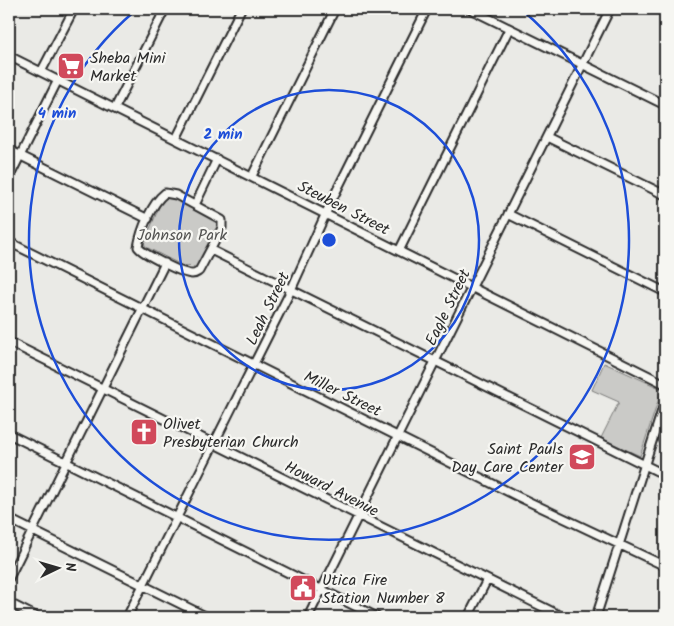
<svg xmlns="http://www.w3.org/2000/svg" width="674" height="626" font-family="Kalam,sans-serif">
<rect width="100%" height="100%" fill="#eaeae6"/>
<filter id="ink" filterUnits="userSpaceOnUse"><feTurbulence type="fractalNoise" baseFrequency=".02" numOctaves="2"/><feDisplacementMap in="SourceGraphic" scale="10" xChannelSelector="R" yChannelSelector="G"/><feConvolveMatrix kernelMatrix="1 2 1 2 8 2 1 2 1" color-interpolation-filters="sRGB"/></filter>
<g filter="url(#ink)">
<path fill="#cacac7" stroke="#7a7a79" d="M167,198H175L216,221L218,229L196,267L183,266L146,247L144,243L162,200Z
M604,363L662,389L640,456L601,438L619,402L592,390Z"/>
<g fill="none" stroke-linecap="round" stroke-linejoin="round">
<g stroke="#2b2b2b" stroke-width="11">
<path id="minor" d="M470,9L665,105
M9,56L665,384
M41,72L74,9
M115,108L165,9
M547,137L665,195
M176,139L241,9
M9,150L148,219
M252,176L335,9
M9,178L58,80
M165,193L176,195L222,220V228L199,271C196,273 196,274 192,274C183,274 143,254 138,247C141,230 151,204 165,193Z
M195,205L217,159
M508,214L665,292
M9,242L519,497L665,566
M211,250L665,475
M399,251L509,29
M9,342L563,617
M9,434L377,617
M9,519L207,617
M9,578L165,263
M9,603L37,617
M127,617L291,290L331,202L427,9
M308,617L610,9
M468,617L487,580
M596,617L665,401"/>
</g>
<use href="#minor" stroke="#f6f6f2" stroke-width="7"/>
</g>
</g>
<g fill="none" stroke="#1d4ed8" stroke-width="2.5">
<circle cx="329" cy="240" r="150"/>
<path d="M522 10A300 300 0 1 1 136 10"/>
</g>
<defs>
<g id="supermarket-square" transform="scale(1.4375)"><rect x="-9" y="-9" width="18" height="18" rx="4" fill="#d1495b" stroke="#f6f6f2"/><path d="M-6-5.5h2.5l.6 2H6L4.5 2H-2.5L-4.4-4H-6ZM-1.5 3.2a1.3 1.3 0 1 0 .1 0ZM3 3.2a1.3 1.3 0 1 0 .1 0Z" fill="#fff"/></g>
<g id="church-square" transform="scale(1.4375)"><rect x="-9" y="-9" width="18" height="18" rx="4" fill="#d1495b" stroke="#f6f6f2"/><path d="M-1.2-6h2.4v3.5h3.3v2.4h-3.3V6h-2.4V-.1h-3.3v-2.4h3.3Z" fill="#fff"/></g>
<g id="school-square" transform="scale(1.4375)"><rect x="-9" y="-9" width="18" height="18" rx="4" fill="#d1495b" stroke="#f6f6f2"/><path d="M0-5L7-2L0 1L-7-2ZM-4 1L0 2.5L4 1V4Q0 6-4 4Z" fill="#fff"/></g>
<g id="civic-square" transform="scale(1.4375)"><rect x="-9" y="-9" width="18" height="18" rx="4" fill="#d1495b" stroke="#f6f6f2"/><path d="M-.6-6.5H3V-4.5H.6V-3L4-1V1h2V6H-6V1h2V-1L-.6-3ZM-1.2 2.5V6h2.4V2.5Z" fill="#fff"/></g>
</defs>
<g fill-rule="evenodd">
<use href="#supermarket-square" x="71" y="66"/>
<use href="#church-square" x="144" y="432"/>
<use href="#school-square" x="582" y="457"/>
<use href="#civic-square" x="303" y="588"/>
</g>
<g text-anchor="middle" stroke-width="4.5" stroke-linejoin="round" paint-order="stroke">
<g font-size="16" fill="#2b2b2b" stroke="#f6f6f2" text-anchor="start">
<text x="90" y="63">Sheba Mini<tspan x="90" dy="18">Market</tspan></text>
<text x="163" y="429">Olivet<tspan x="163" dy="18">Presbyterian Church</tspan></text>
<text x="563" y="454" text-anchor="end">Saint Pauls<tspan x="563" dy="18">Day Care Center</tspan></text>
<text x="322" y="585">Utica Fire<tspan x="322" dy="18">Station Number 8</tspan></text>
</g>
<g font-size="16" fill="#2b2b2b" stroke="#f6f6f2">
<text transform="translate(344 207) rotate(27)" y="6">Steuben Street</text>
<text transform="translate(447 307) rotate(-64)" y="6">Eagle Street</text>
<text transform="translate(267 308) rotate(-64)" y="6">Leah Street</text>
<text transform="translate(343 393) rotate(26)" y="6">Miller Street</text>
<text transform="translate(332 488) rotate(27)" y="6">Howard Avenue</text>
</g>
<g font-size="16" fill="#535352" stroke="#f6f6f2">
<text x="182" y="240">Johnson Park</text>
</g>
</g>
<circle cx="329" cy="240" r="8" fill="#1d4ed8" stroke="#f6f6f2" stroke-width="2.5"/>
<g font-size="15" text-anchor="middle" font-weight="bold" fill="#1d4ed8" stroke="#f6f6f2" stroke-width="4.5" stroke-linejoin="round" paint-order="stroke">
<text x="57" y="118">4 min</text>
<text x="223" y="139">2 min</text>
</g>
<rect width="674" height="626" fill="none" stroke="#f6f6f2" stroke-width="30"/>
<rect x="15" y="15" width="644" height="596" fill="none" stroke="#2b2b2b" stroke-width="2" filter="url(#ink)"/>
<g transform="translate(58 568) rotate(85)" stroke="#f6f6f2" stroke-width="4" paint-order="stroke">
<path d="M0-4L9 19L0 12L-9 19Z" fill="#2b2b2b"/>
<text y="-8" font-size="14" font-weight="bold" text-anchor="middle" fill="#2b2b2b">N</text>
</g>
</svg>
